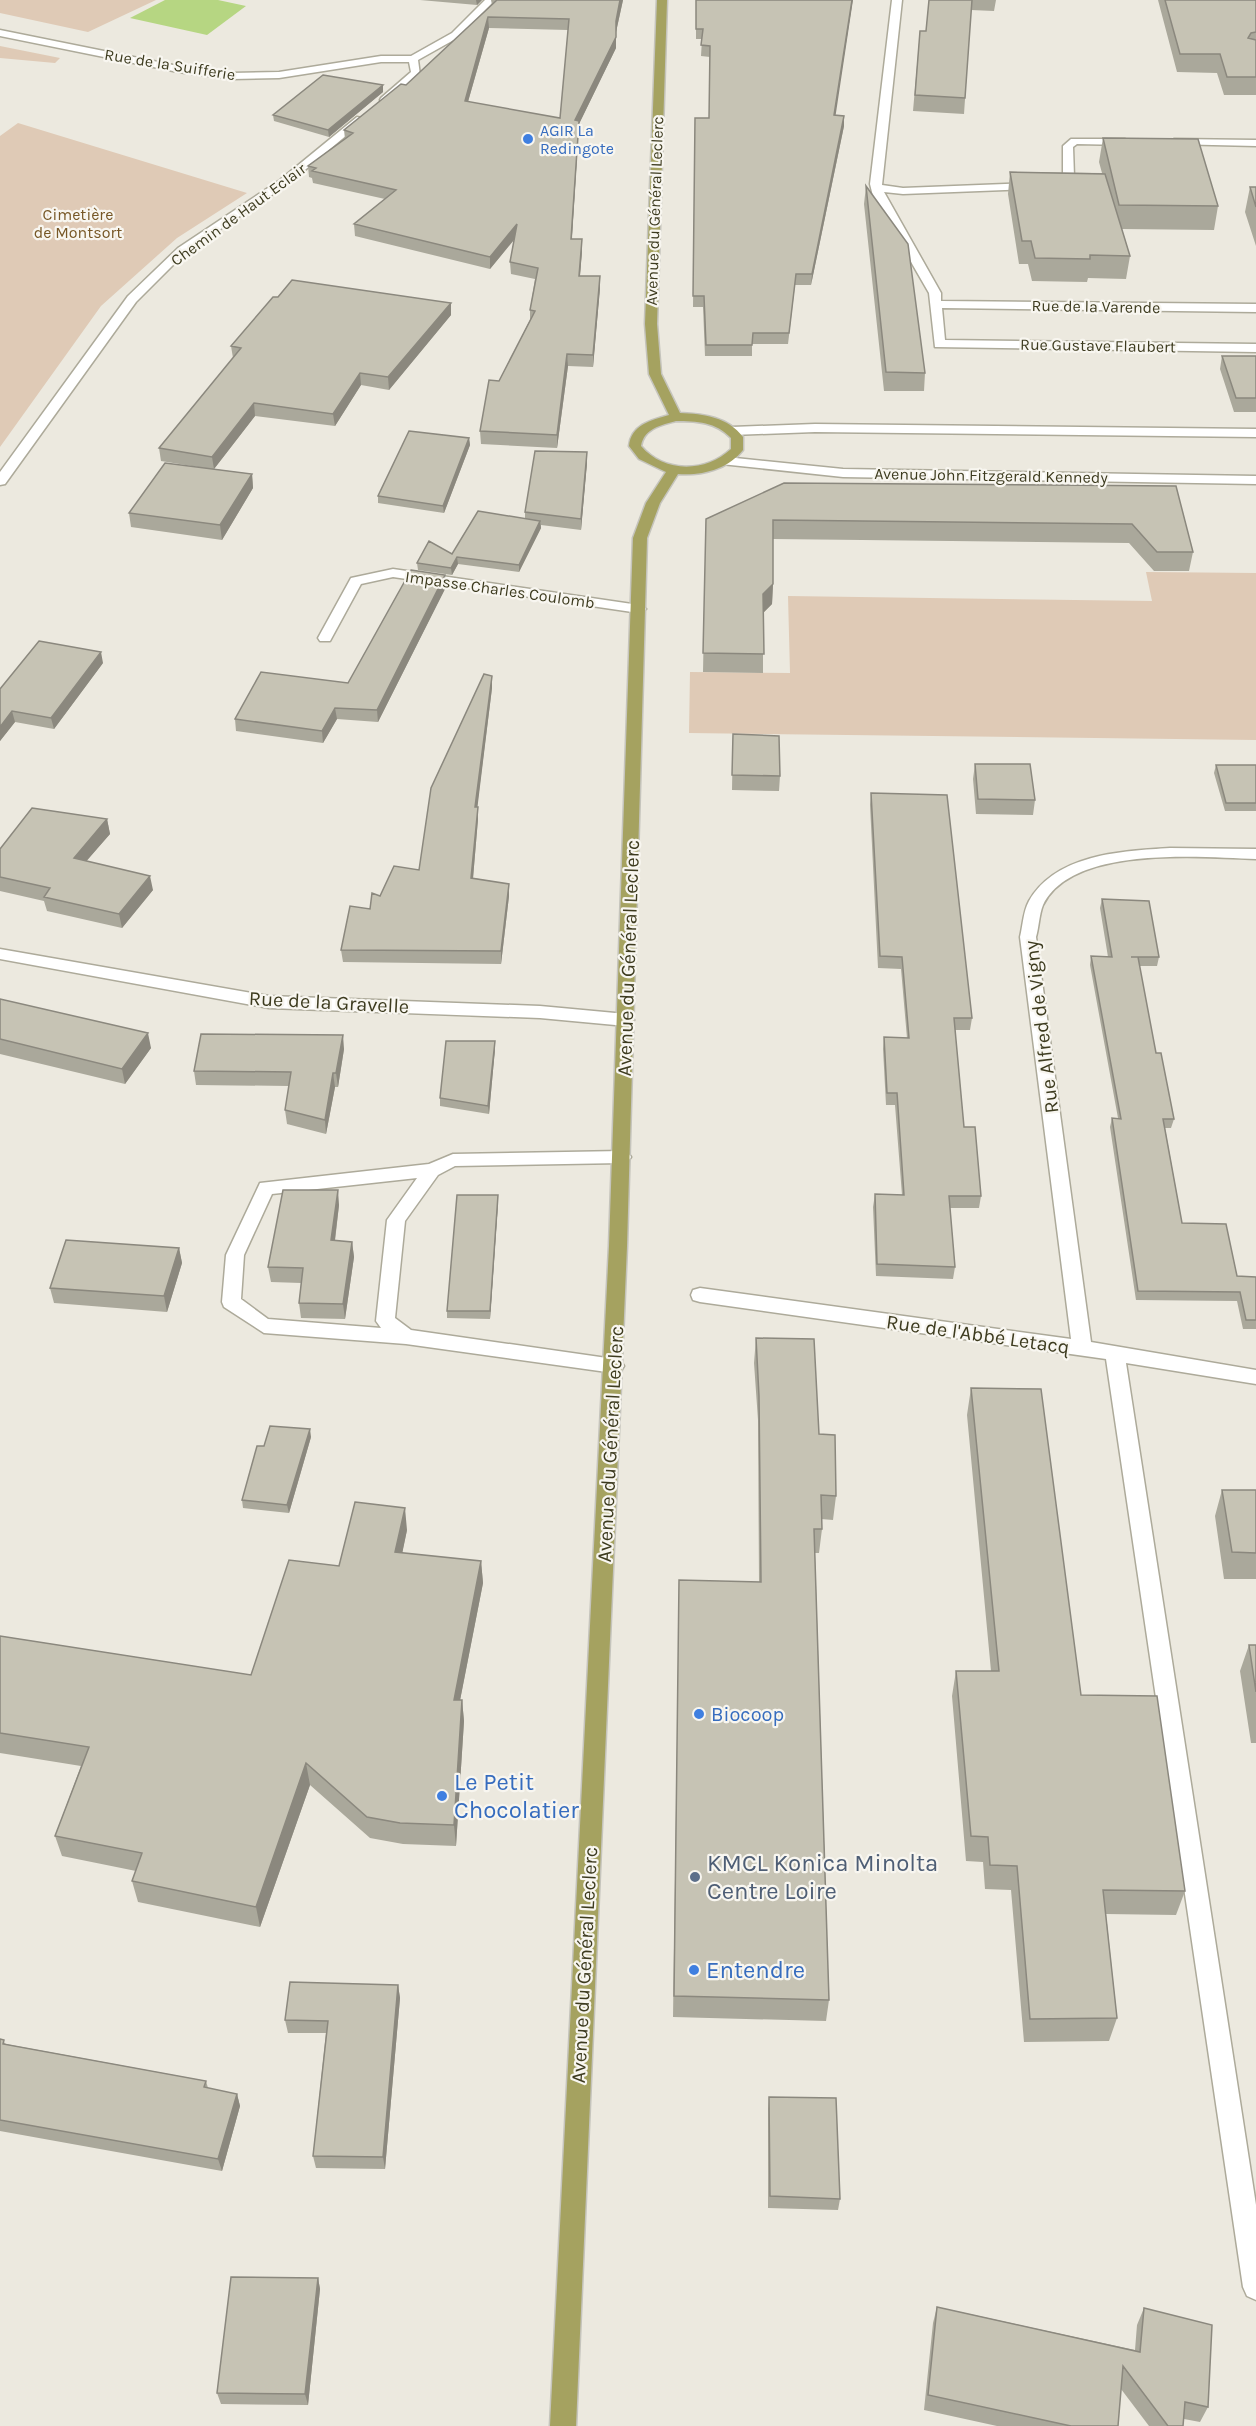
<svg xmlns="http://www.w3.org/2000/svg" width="1256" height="2426" font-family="Karla,sans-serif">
<rect width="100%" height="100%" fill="#ece9df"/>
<path fill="#dfcab6" d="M0,0H156L88,32L0,13Z
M0,46L60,58L55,63L0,58Z
M18,123L247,193L177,238L101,306L0,447V136Z
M1146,572L1256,573V740L689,733L690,672L790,673L788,596L1152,601Z"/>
<path fill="#b6d682" d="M165,0H218L246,6L207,35L130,18Z"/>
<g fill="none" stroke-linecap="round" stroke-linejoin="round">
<g stroke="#adaa9a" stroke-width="3">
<path id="minor" d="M485,0H495L459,37L418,60L420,75L385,103L380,100L381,98L411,72L409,62H381L279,78L232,79L178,72L0,36V30L178,66L232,73L279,72L381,56H411L452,33Z
M892,0H902L882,185L903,188L1055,182L1063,176V146L1071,139H1125L1130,142L1125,145L1077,144L1073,147L1074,177L1058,188L903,194L884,192L941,293V301L1256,304V312L942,308L945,340L1256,344V352L935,347L929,293L873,196L870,184Z
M357,117L366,119L288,184L186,252L136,302L5,484L0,485V472L128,296L178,248L280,180Z
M1174,139L1256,140V146L1170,144L1169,142Z
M815,424L1256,429V437L815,432L732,435L726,431L732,427Z
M726,457L843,469L1256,476V484L843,477L721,464V458Z
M393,569L639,605L646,609L639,613L393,577L361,584L330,641H320L318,638L351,578Z
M1170,848L1256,849V859C1201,857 1072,845 1043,905C1039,915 1039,927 1036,937L1091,1342L1256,1370V1384L1126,1363L1256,2205V2300L1247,2296L1243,2287L1106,1359L700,1302L693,1300L691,1295L693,1290L700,1288L1071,1339L1020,937C1023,925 1023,912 1029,901C1056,854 1122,851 1170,848Z
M0,949L269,996L540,1006L626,1014L634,1020L626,1026L540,1018L269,1008L0,959Z
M622,1151L628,1153L631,1157L628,1161L622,1163L455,1166L438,1175L405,1221L395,1318L411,1330L614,1359L621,1361L624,1366L621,1371L614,1373L406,1344L264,1333L224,1307L222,1302L226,1255L260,1183L429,1164L453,1154ZM417,1178L387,1220L376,1321L381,1328L268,1319L241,1299L244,1255L272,1194Z"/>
</g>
<g stroke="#c5c4bc" stroke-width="3">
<path id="major" d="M657,0H667L657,324L661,374L680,413C704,414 728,417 743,437V450C728,469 702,476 678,474L660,503L647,538L627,1246L576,2426H550L609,1246L633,538L646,503L666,472L639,459L629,446C631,425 651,420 669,415L649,374L645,324ZM676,421C697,421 716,422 731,438V449C705,473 664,473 641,446C644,428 662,425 676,421Z"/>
</g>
<use href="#minor" fill="#fff" fill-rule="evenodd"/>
<use href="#major" fill="#a5a260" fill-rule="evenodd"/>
</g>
<path fill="#aaa89b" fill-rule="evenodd" d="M420,0H482L477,5Z
M491,0H623L616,32V48L579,124L572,239L582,251L580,276H600V288L593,367L568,366L557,448L481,444L480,431L499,381L530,320V310L535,279L511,274L510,262L514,240L490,269L355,236L354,224L385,199L313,183L312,178L309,177L308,166L345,139L344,130L406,85L492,5ZM489,28L568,30L560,118L468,102Z
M696,0L835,115L844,126L811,285H795L788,344H752V356H705L703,307H693L695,118H709L710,57L701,56L702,39H696Z
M929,0H996L994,11L971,10L964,114L913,111L920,31H926Z
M1158,0H1256V95H1224L1217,73L1177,72Z
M383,85V92L329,137L274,121L273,115Z
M1103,138L1218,206L1214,230L1122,229L1130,256L1126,279L1088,278L1087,282L1032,281L1028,264H1019L1008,194L1010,172L1102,173L1099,162Z
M866,186L925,373L924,391H884L864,204Z
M1250,187H1256V246L1245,212Z
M278,297L451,303V315L389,390L361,385L335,426L255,416L214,469L252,474L253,488L222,540L131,527L129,513L204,468L161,461L159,448L233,358L231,346Z
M1222,356H1256V412H1234L1220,369Z
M469,438L470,445L444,513L378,503V496Z
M587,452V463L581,530L541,525V528L519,572L458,564L452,575L418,570L417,563L452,554L525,518V512Z
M1176,486L1193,552L1189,571H1154L1129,543L773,539V584L772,604L763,613V673L703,672L706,519Z
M445,575L446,587L378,722L337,719L323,743L236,731L235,719L348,683Z
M103,663L54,729L15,722L0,741V689Z
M492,676V688L477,807L478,819L473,878L509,884V896L501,964L343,962L341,950L370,909L380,896L419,870Z
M733,734L780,776L779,791L732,790Z
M975,764L1035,800L1033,815L976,814L973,779Z
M1216,765H1256V811H1225L1214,773Z
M871,793L972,1018L970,1030H955L964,1127L981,1196L979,1208H950L955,1267L953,1279L876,1276L873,1207L875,1194L902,1195L895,1105H886L883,1049L884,1037L907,1038L901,969L878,968L870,805Z
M107,819L110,834L86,861L153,890L122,928L47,911L44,901L0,891V849Z
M1102,899L1159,957L1157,966H1139L1156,1053L1174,1119L1171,1128H1165L1182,1223L1237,1276L1256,1277V1329H1243L1237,1301L1136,1300L1110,1127L1112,1118H1118L1090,965L1091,956L1108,957L1100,908Z
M0,999L151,1048L125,1084L0,1054Z
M344,1049L338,1087H335L326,1134L287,1124L285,1110L289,1086L196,1085L194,1071Z
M495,1049L489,1114L440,1106V1098Z
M498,1195V1203L490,1319L447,1318V1311Z
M339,1205L335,1241L352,1242L354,1257L345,1319L301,1318L299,1303L301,1283L271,1282L268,1267Z
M179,1248L182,1263L167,1312L54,1303L50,1288Z
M756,1338L819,1434L836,1496L833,1520L821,1519L822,1529L819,1553H815L829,2000L826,2021L673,2017L679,1604L759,1582L758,1420L754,1363Z
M971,1388L1081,1695L1185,1891L1176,1915L1106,1914L1117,2018L1109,2041L1024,2042L1011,1890L985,1889L983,1862L966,1861L952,1696L956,1671H991L967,1415Z
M311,1437L289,1513L243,1508L242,1500Z
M1222,1490H1256V1579H1224L1215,1516Z
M407,1530L402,1553L481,1561L483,1583L460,1700H462L464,1721L456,1846L403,1844L370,1838L310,1785L260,1927L138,1902L132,1881L136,1871L62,1856L55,1836L81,1766L0,1753V1636L251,1675L339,1566Z
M1249,1645H1256V1743H1251L1240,1671Z
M398,1985L400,1998L385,2169L316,2168L313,2156L326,2033H288L285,2020Z
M0,2039L6,2044L206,2081L208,2088L237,2094L240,2106L222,2171L0,2131Z
M769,2097L840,2199L838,2210L768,2208V2109Z
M318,2278L320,2289L308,2405L221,2404L217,2393Z
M937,2307L1135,2350L1137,2325L1144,2308L1208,2407L1200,2422L1184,2419L1183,2426H1149L1121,2389L1118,2426H997L924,2410L933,2323Z"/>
<path fill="#8b887e" d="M476,0H482L477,5Z
M620,0H623L616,32V21Z
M852,0H853L834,126V115Z
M488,17L489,28L465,112V101Z
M616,37V48L579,124L571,251L575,120Z
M383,85V92L329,137L328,130Z
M844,116V126L811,285L812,274Z
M517,224V236L490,269V257Z
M582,239V251L579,287V276Z
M600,276V288L593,367V355Z
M451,303V315L389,390L388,377Z
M567,354L568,366L557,448V435Z
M360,373L361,385L335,426L333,414Z
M254,403L255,416L214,469L212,457Z
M469,438L470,445L444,513L443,506Z
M587,452V463L581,530V519Z
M252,474L253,488L222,540L220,525Z
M540,521L541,528L519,572V565Z
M457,557L458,564L452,575L451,568Z
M445,575L446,587L378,722L377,710Z
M773,584L772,604L762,614L763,594Z
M101,652L103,663L54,729L51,718Z
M492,676V688L476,819L475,807Z
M335,708L337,719L323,743L322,731Z
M12,711L15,722L0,741V727Z
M478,807V819L472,890L471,878Z
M107,819L110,834L77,872L74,858Z
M150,876L153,890L122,928L119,914Z
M509,884V896L501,964V951Z
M148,1033L151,1048L125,1084L122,1069Z
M343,1035L344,1049L338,1087L336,1073Z
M495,1041V1049L489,1114L488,1106Z
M333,1073L335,1087L326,1134L325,1120Z
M338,1190L339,1205L333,1255L331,1240Z
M498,1195V1203L490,1319V1311Z
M352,1242L354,1257L345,1319L343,1304Z
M179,1248L182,1263L167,1312L164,1296Z
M310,1429L311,1437L289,1513L287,1505Z
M405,1508L407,1530L398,1574L395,1552Z
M481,1561L483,1583L456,1721L454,1700Z
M462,1700L464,1721L456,1846L454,1825Z
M306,1763L310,1785L260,1927L256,1907Z
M398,1985L400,1998L385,2169L383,2157Z
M237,2094L240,2106L222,2171L218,2159Z
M318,2278L320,2289L308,2405L305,2394Z"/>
<path fill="#c6c3b4" stroke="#8b887e" stroke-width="1.5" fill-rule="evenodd" d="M497,0H620L616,21V37L575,120L579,121L571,239H582L579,276H600L593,355L567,354L557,435L480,431L489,380L499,381L535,311L530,310L538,268L510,262L517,224L490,257L354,224L396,190L312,171L316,168L308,166L353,133L344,130L401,84L406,85ZM488,17L569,19L560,118L465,101Z
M696,0H852L834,115L844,116L812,274H796L789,333H753L752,345H706L704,296H693L695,118H709L710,46L701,45L703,29H696Z
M929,0H972L965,98L915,95L920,31H926Z
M1165,0H1256V32L1251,33L1248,38L1256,40V77H1227L1220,54H1180Z
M323,75L383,85L328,130L273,115Z
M1103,138L1198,139L1218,206L1119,205Z
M1010,172L1105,174L1130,256L1090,255V259L1035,258L1031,241H1022Z
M866,186L908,244L925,373L886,372Z
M1250,187H1256V207Z
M292,280L451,303L388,377L360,373L333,414L254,403L212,457L159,448L241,348L231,346L273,297H278Z
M1222,356H1256V398H1236Z
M409,431L469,438L443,506L378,496Z
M535,451L587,452L581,519L525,512Z
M165,463L252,474L220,525L129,513Z
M784,483L1176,486L1193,552H1157L1132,524L773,520V584L763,594L764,654L703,653L706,519Z
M478,511L540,521L519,565L457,557L451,568L417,563L429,541L452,554Z
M411,570L445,575L377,710L335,708L322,731L235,719L261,672L348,683Z
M39,641L101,652L51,718L12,711L0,727V689Z
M484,674L492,676L475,807H478L471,878L509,884L501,951L341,950L350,906L370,909L372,893L380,896L394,866L419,870L431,788Z
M733,734L779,736L780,776L732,775Z
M975,764H1030L1035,800L978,799Z
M1216,765H1256V803H1226Z
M871,793L947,795L972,1018H954L964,1127H975L981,1196H949L955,1267L877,1264L875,1194L904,1195L897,1093H887L884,1037L909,1038L902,957L880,956Z
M32,808L107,819L74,858L150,876L119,914L44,897L50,888L0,877V849Z
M1102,899L1149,901L1159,957H1131H1138L1156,1053H1161L1174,1119H1163L1182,1223L1226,1224L1237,1276L1256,1277V1320H1246L1240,1292L1138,1291L1112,1118L1121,1119L1091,956L1112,957Z
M0,999L148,1033L122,1069L0,1039Z
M201,1034L343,1035L336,1073H333L325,1120L285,1110L291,1072L194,1071Z
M446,1041H495L488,1106L440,1098Z
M283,1190H338L331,1240L352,1242L343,1304L299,1303L303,1268L268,1267Z
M457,1195H498L490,1311H447Z
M66,1240L179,1248L164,1296L50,1288Z
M756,1338L814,1339L819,1434L835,1435L836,1496L821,1495L822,1529H814L829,2000L674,1996L679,1580L761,1582L759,1396Z
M971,1388L1041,1389L1081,1695L1157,1696L1185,1891L1103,1890L1117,2018L1030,2019L1017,1866L990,1865L988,1837L971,1836L956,1671H999Z
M270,1426L310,1429L287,1505L242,1500L257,1446H264Z
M1222,1490H1256V1553L1232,1552Z
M355,1502L405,1508L395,1552L481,1561L454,1700H462L454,1825L400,1823L367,1817L306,1763L256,1907L132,1881L142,1853L55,1836L89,1747L0,1733V1636L251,1675L289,1560L339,1566Z
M1249,1645H1256V1692Z
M290,1982L398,1985L383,2157L313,2156L328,2021L285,2020Z
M0,2039L4,2040L3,2044L206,2081L204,2087L237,2094L218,2159L0,2120Z
M769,2097L836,2098L840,2199L770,2196Z
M231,2277L318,2278L305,2394L217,2393Z
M937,2307L1140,2352L1144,2308L1212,2325L1208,2407L1185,2402L1183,2426H1168L1123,2366L1118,2426H1071L928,2395Z"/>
<g fill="#3f7fe0" stroke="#f8f6f0" stroke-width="2">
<circle cx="528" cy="139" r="6"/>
<circle cx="699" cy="1714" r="6"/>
<circle cx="442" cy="1796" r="6"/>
<circle cx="694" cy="1970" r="6"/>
</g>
<circle fill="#5c6f8a" stroke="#f8f6f0" stroke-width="2" cx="695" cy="1877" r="6"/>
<g text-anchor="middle" stroke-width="4.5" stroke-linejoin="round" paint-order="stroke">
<g font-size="16" fill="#3d3b1f" stroke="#f8f6f0">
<text transform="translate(170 64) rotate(9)" y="6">Rue de la Suifferie</text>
<text transform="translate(654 211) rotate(-88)" y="6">Avenue du Général Leclerc</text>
<text transform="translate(238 214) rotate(-36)" y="6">Chemin de Haut Eclair</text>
<text transform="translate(1096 306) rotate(1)" y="6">Rue de la Varende</text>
<text transform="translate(1098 345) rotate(1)" y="6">Rue Gustave Flaubert</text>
<text transform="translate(991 475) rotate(1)" y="6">Avenue John Fitzgerald Kennedy</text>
<text transform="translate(500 589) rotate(8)" y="6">Impasse Charles Coulomb</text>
</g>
<g font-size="16" fill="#366cbe" stroke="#f8f6f0" text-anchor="start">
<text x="540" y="136">AGIR La<tspan x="540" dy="18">Redingote</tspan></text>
</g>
<g font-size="16" fill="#775726" stroke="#f8f6f0">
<text x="78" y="220">Cimetière<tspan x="78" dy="18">de Montsort</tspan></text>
</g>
<g font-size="20" fill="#3d3b1f" stroke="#f8f6f0">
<text transform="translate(628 958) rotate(-88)" y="7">Avenue du Général Leclerc</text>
<text transform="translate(329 1002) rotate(3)" y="7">Rue de la Gravelle</text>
<text transform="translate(1041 1027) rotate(-97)" y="7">Rue Alfred de Vigny</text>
<text transform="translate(978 1334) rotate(8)" y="7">Rue de l'Abbé Letacq</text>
<text transform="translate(610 1444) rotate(-87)" y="7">Avenue du Général Leclerc</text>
<text transform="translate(584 1965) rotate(-87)" y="7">Avenue du Général Leclerc</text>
</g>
<g font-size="20" fill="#366cbe" stroke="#f8f6f0" text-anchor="start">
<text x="711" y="1721">Biocoop</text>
</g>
<g font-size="24" fill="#366cbe" stroke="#f8f6f0" text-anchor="start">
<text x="454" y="1790">Le Petit<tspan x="454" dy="28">Chocolatier</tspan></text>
<text x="706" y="1978">Entendre</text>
</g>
<g font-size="24" fill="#4e5e75" stroke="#f8f6f0" text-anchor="start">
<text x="707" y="1871">KMCL Konica Minolta<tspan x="707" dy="28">Centre Loire</tspan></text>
</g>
</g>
</svg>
